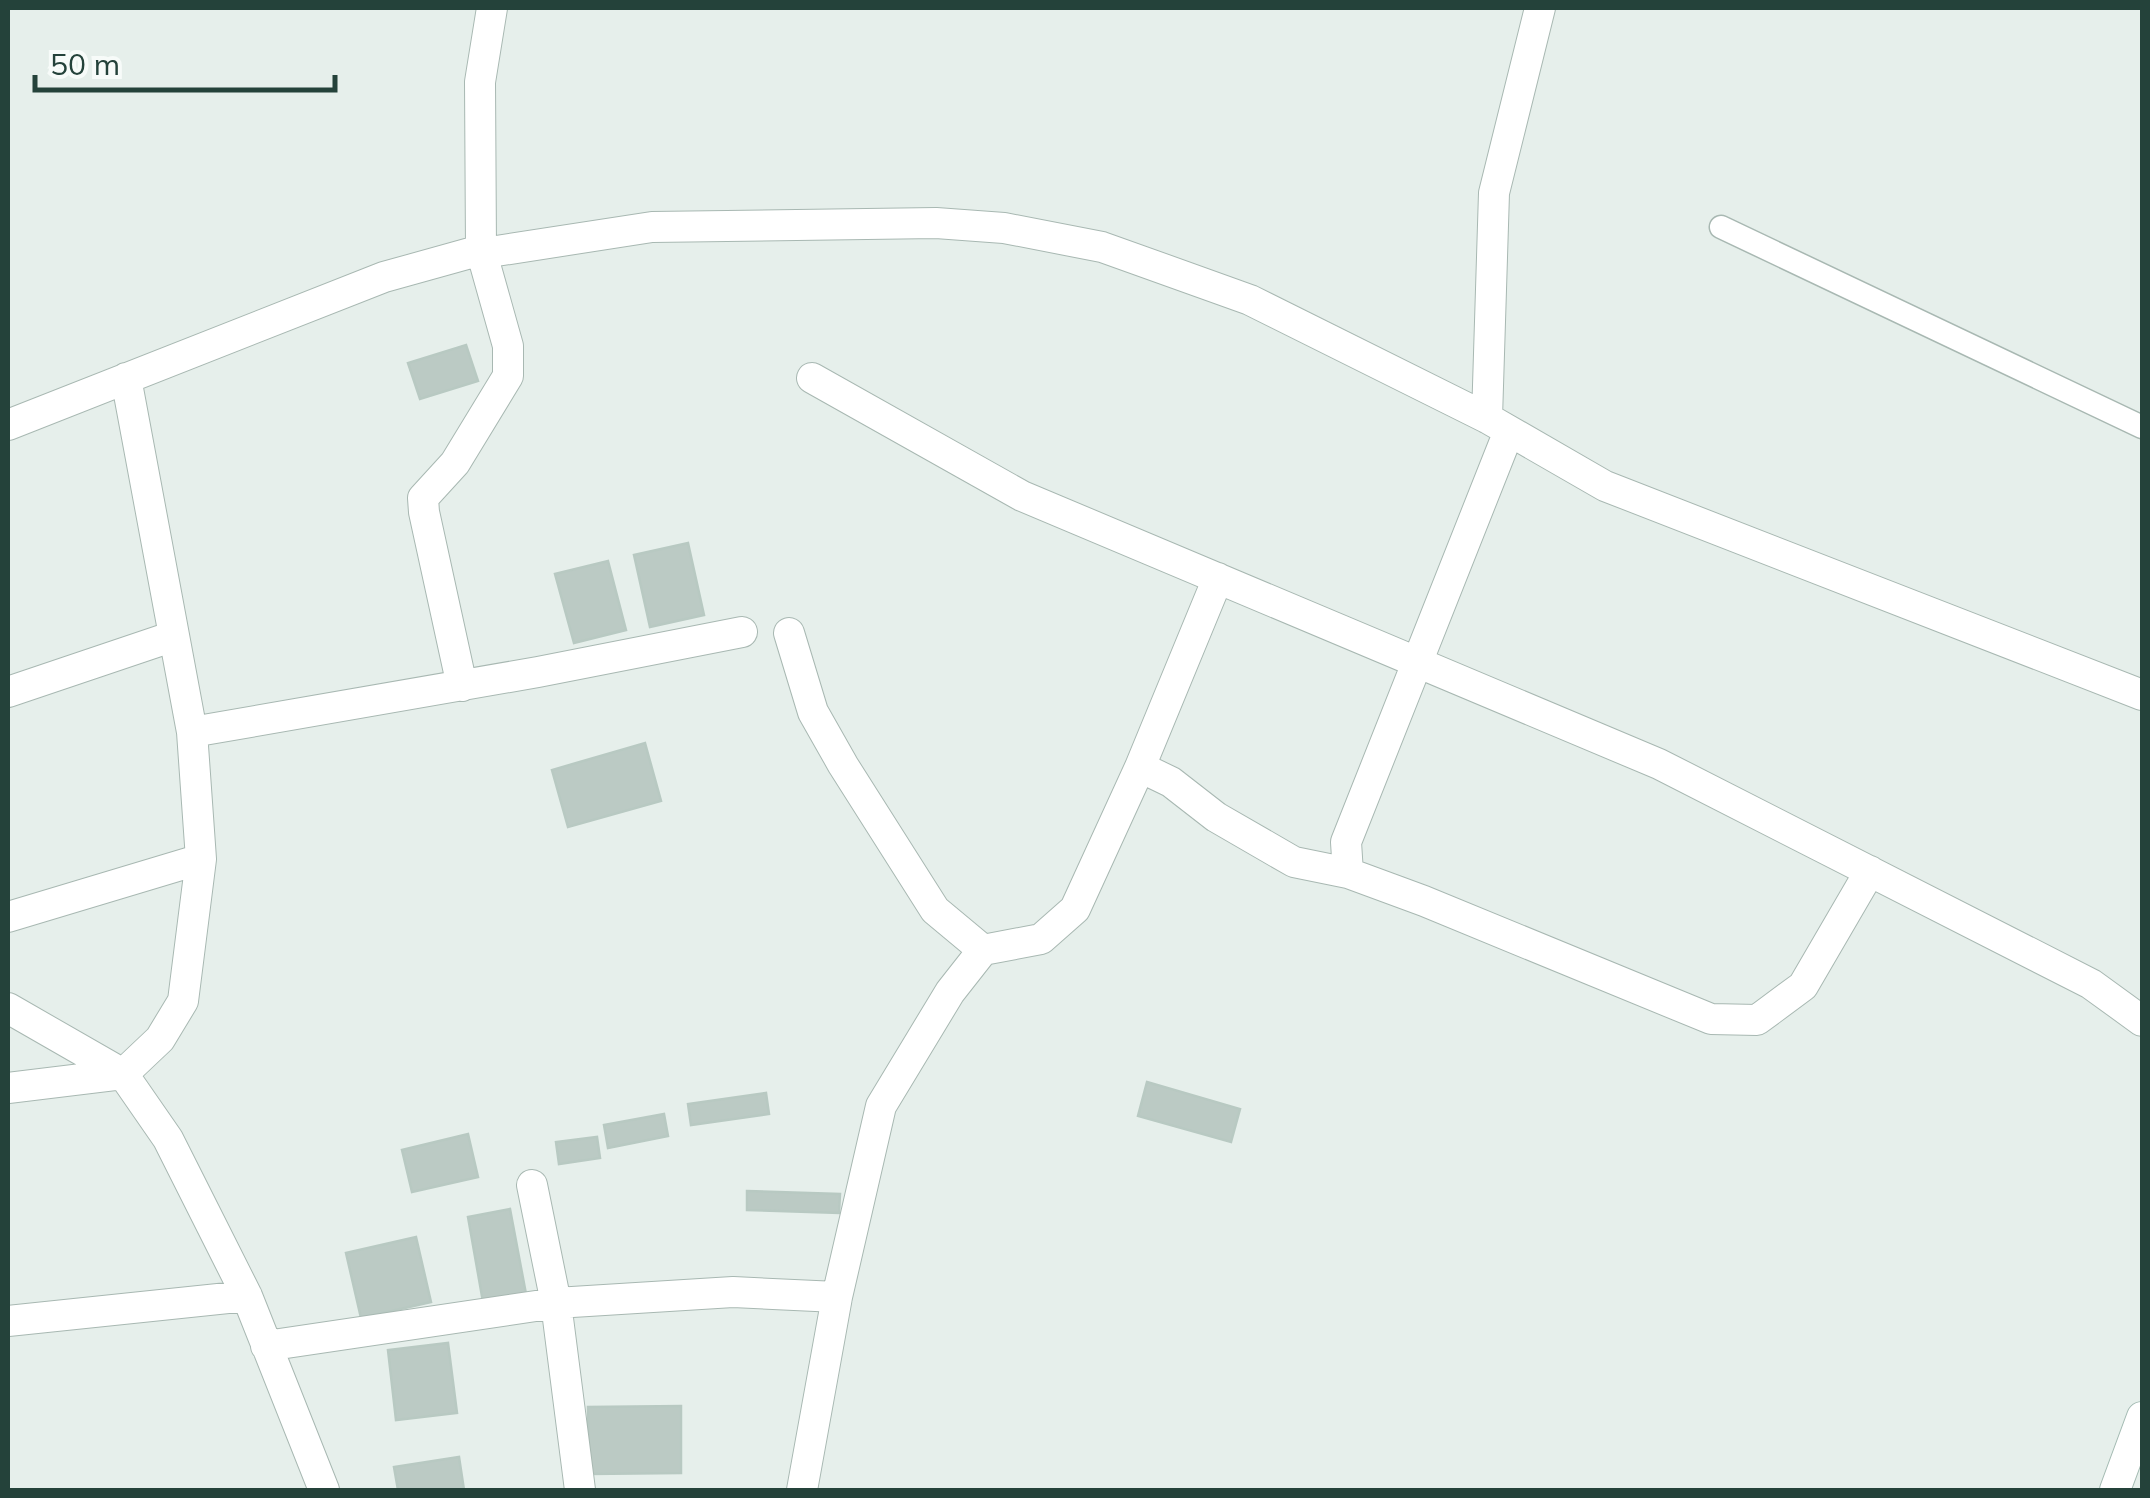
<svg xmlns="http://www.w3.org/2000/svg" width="2150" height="1498" font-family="Mulish,sans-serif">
<rect width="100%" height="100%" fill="#e6efeb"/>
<path fill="#bbcac4" stroke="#b8c9c2" stroke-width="2.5" d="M466,345L478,381L420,399L408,363Z
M688,543L704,615L650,627L634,555Z
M608,561L626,630L574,643L555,574Z
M645,743L661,801L568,827L552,770Z
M1147,1082L1240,1109L1231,1142L1138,1116Z
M766,1093L769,1114L691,1125L688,1104Z
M664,1114L668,1136L608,1148L604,1125Z
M468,1134L478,1177L412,1192L402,1150Z
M597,1137L600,1158L559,1164L556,1142Z
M747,1191L840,1194L839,1213L747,1210Z
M510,1209L526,1294L483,1302L468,1217Z
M416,1237L431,1302L361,1318L346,1253Z
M448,1343L457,1413L396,1420L388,1350Z
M681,1406V1473L589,1474L588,1407Z
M459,1457L464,1490H398L394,1467Z"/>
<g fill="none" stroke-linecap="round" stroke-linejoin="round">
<g stroke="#a8b8b2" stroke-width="25">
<path id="service" d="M1721,227L2142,427"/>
</g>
<g stroke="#a8b8b2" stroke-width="32">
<path id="minor" d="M812,378L1022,496L1659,764L2091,984L2142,1021
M1487,418L1494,193L1540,8
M8,425L384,277L481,250L490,252L652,227L936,223L1004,228L1102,247L1250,300L1487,418L1605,486L2142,695
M1509,431L1346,842L1348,873L1424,901L1711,1019L1757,1020L1803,986L1870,871
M1218,578L1140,767L1171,782L1216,817L1294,862L1348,873
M789,633L813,712L843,765L935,910L983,950
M462,686L424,512L423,498L455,463L508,376V346L481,250L480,82L492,8
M8,692L174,636
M192,732L538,672L742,632
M8,917L201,859
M8,1008L123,1074L168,1139L247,1296L324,1490
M8,1088L123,1074L160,1039L183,1001L201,859L192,732L126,378
M532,1185L556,1303L580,1490
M8,1321L247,1296
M266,1346L556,1303L733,1292L837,1297
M802,1490L837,1297L881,1106L950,992L983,950L1041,939L1075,909L1140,767"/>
</g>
<g stroke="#a4bbb3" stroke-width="32">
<path id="secondary" d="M2115,1490L2142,1417"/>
</g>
<use href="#service" stroke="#fff" stroke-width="22"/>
<use href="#minor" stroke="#fff" stroke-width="30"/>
<use href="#secondary" stroke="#fff" stroke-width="30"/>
</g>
<rect width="2150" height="1498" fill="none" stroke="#24423a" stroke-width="20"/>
<path d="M35 75v15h300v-15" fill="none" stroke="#24423a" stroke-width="5"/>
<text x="50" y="75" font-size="30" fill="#24423a" stroke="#f7fbf9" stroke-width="8" paint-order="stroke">50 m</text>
</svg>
